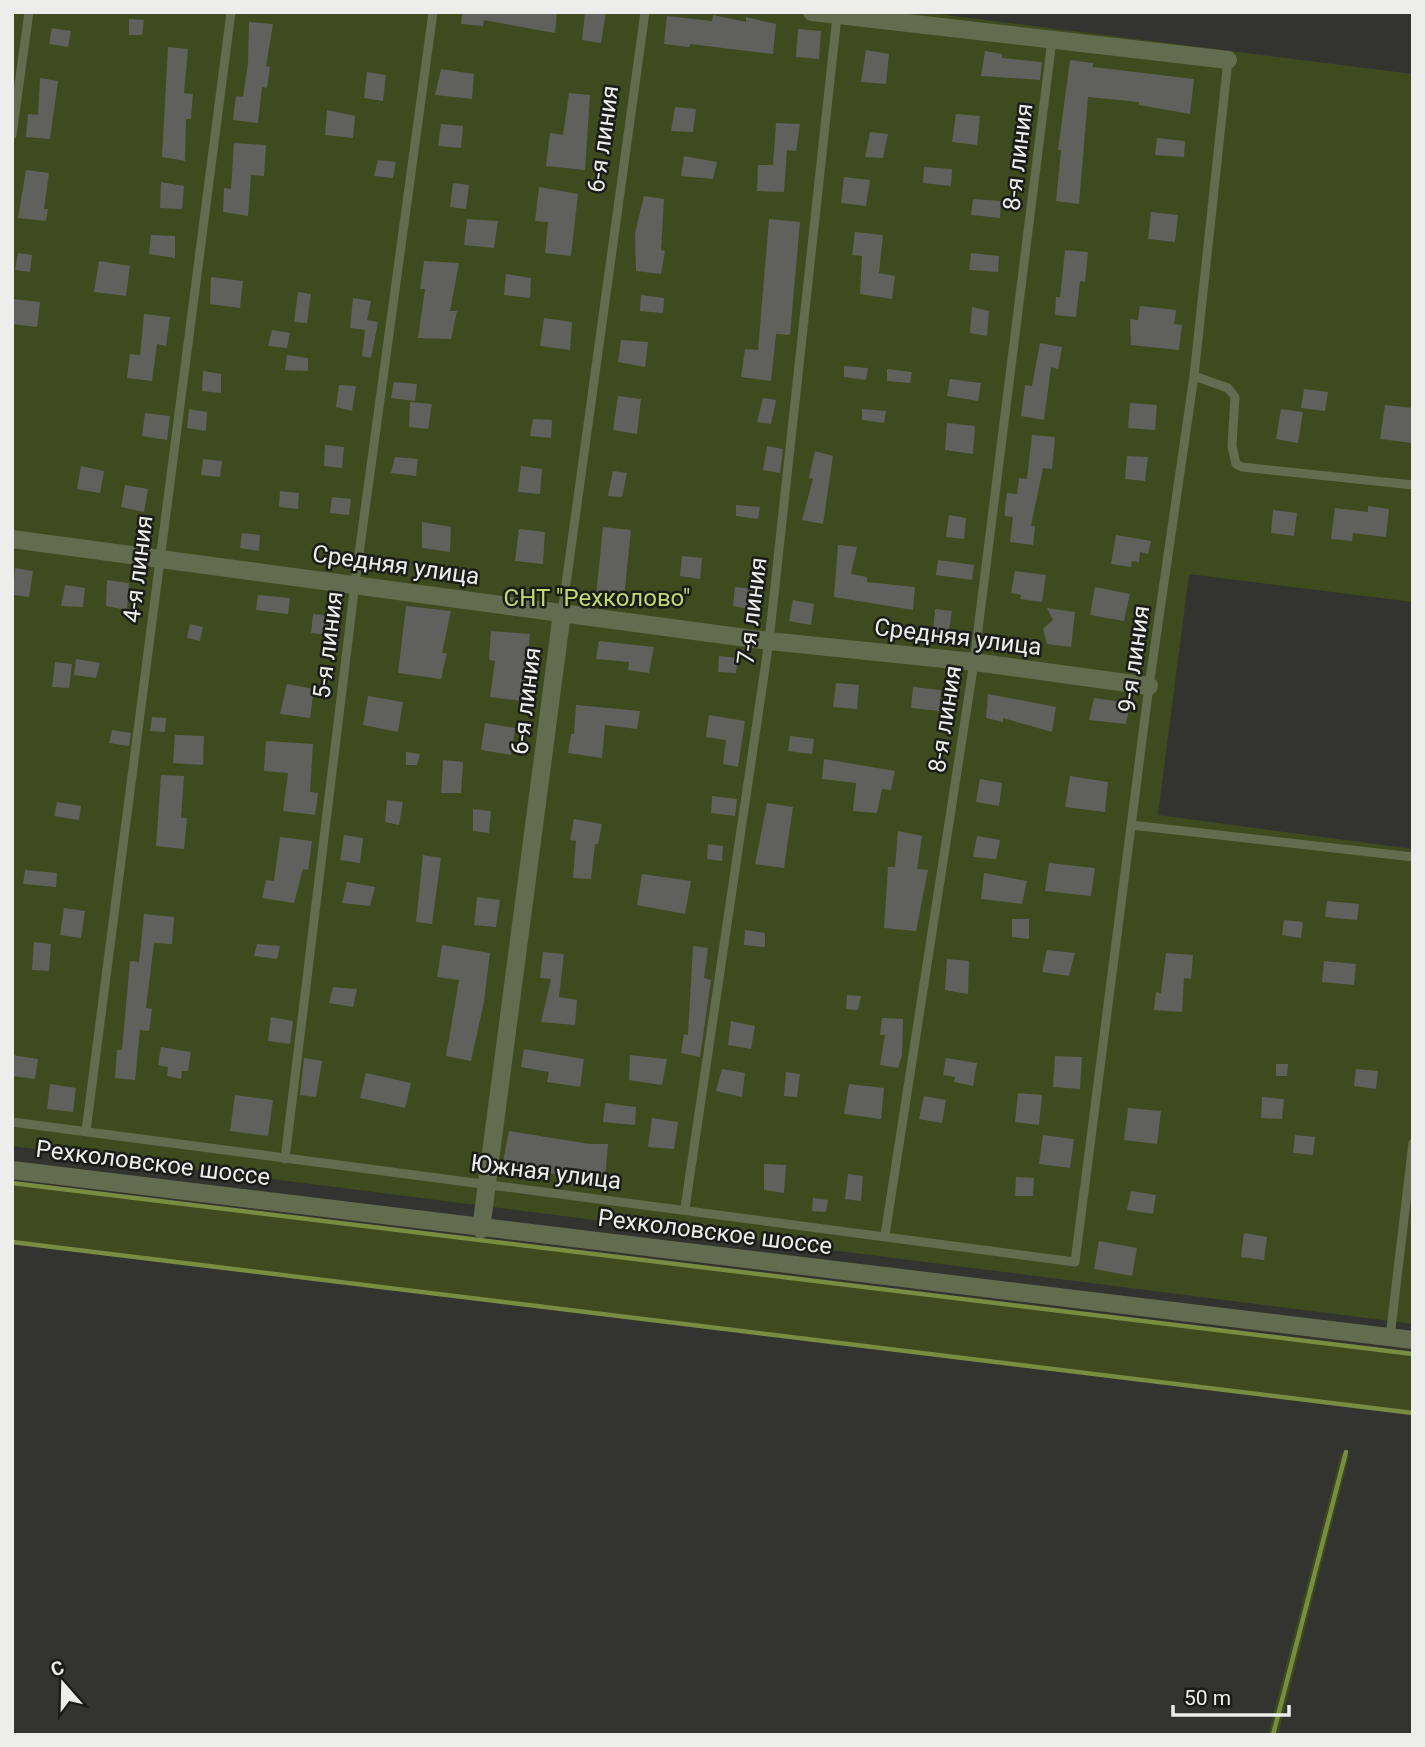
<svg xmlns="http://www.w3.org/2000/svg" width="1425" height="1747" font-family="Roboto,sans-serif">
<rect width="100%" height="100%" fill="#33342f"/>
<path fill="#3f4a1e" d="M12,12H922L1413,74V602L1189,574L1158,815L1413,849V1324L12,1146Z
M12,1183L1413,1354V1413L12,1242Z
M1346,1452L1349,1456L1278,1735H1268L1341,1454Z"/>
<g fill="none" stroke-linecap="round" stroke-linejoin="round">
<path stroke="#798d41" stroke-width="4.5" d="M12,1183L1413,1354
M12,1242L1413,1413
M1273,1735L1346,1452"/>
</g>
<path fill="#60615c" d="M462,12H557L555,33L484,20L483,26L461,24Z
M585,12H606L601,43L582,40Z
M713,15L746,22V17L776,24L773,54L690,44V47L664,44L667,16L712,21Z
M129,19L144,20L142,35H129Z
M249,22L273,24L266,66L270,67L267,88L262,87L258,123L233,120L236,96L243,97L248,63Z
M52,28L71,31L68,47L49,44Z
M798,29L821,31L819,59L796,57Z
M168,47L188,49L184,93L193,94L191,119H186L185,161L162,157Z
M866,50L889,54L886,84L861,82Z
M985,51L1002,54V58L1042,62L1040,80L981,76Z
M1070,60L1093,63V67L1194,79L1190,114L1139,105V102L1088,97L1079,204L1056,201L1061,150H1058Z
M441,69L474,74L472,99L435,95Z
M367,72L386,75L383,101L364,98Z
M40,78L58,81L50,139L26,137L28,114L38,115Z
M569,93L590,95L585,170L546,166L550,133L563,135Z
M675,107L696,109L693,132L671,131Z
M327,110L355,116L353,138L325,135Z
M956,114L980,116L977,145L952,142Z
M776,123L800,124L796,151L787,150L784,192L757,191L758,165H773Z
M441,124L463,126L461,148L438,146Z
M870,132L888,134L883,158L865,157Z
M1157,138L1185,141L1184,157L1155,155Z
M234,143L266,145L264,176L251,175L248,216L223,212L224,188L231,189Z
M684,156L717,162L713,179L681,176Z
M378,160L396,162L393,178L374,176Z
M924,167L952,169L951,186L923,183Z
M26,170L49,173L44,209H48L46,221L18,218Z
M844,177L870,180L866,206L841,203Z
M161,182L184,186L182,209L160,208Z
M453,183L469,185L466,209L450,207Z
M539,187L578,194L571,256L545,253L548,222L535,221Z
M644,196L664,199L661,250L665,251L661,274L636,271L635,233Z
M973,199L1001,201L1000,218L971,215Z
M1151,212L1178,215L1175,242L1148,239Z
M467,219L498,221L494,248L464,245Z
M769,219L800,222L790,335L776,334L771,381L741,377L745,349L758,350Z
M855,232L883,235L879,273L895,276L892,299L860,294L862,256L852,255Z
M151,235L175,236V258L149,254Z
M1065,250L1088,252L1085,282L1080,281L1076,317L1055,315L1056,297H1060Z
M18,253L32,255L30,272L15,270Z
M971,253L999,256L998,272L969,270Z
M99,261L130,266L126,296L94,292Z
M424,261L459,263L450,311H457L451,339L418,338L425,289H420Z
M506,274L531,278L530,298L504,295Z
M211,277L243,281L240,308L210,304Z
M298,292L311,294L307,323L294,322Z
M641,295L664,298L663,313L640,311Z
M353,298L371,301L367,320L378,322L371,358L362,356L365,330L350,328Z
M12,299L40,302L37,327L12,324Z
M1140,306L1176,310L1174,324L1182,325L1179,350L1131,345L1130,319L1138,320Z
M972,307L989,311L987,336L970,333Z
M144,314L170,317L166,346L157,344L152,381L127,378L130,354L140,355Z
M544,318L572,322L570,350L540,346Z
M272,330L290,333L287,348L268,346Z
M621,340L648,342L645,367L618,362Z
M1040,343L1062,347L1058,369L1051,367L1044,420L1021,416L1025,385L1032,386Z
M287,355L308,358V371L285,370Z
M844,366L868,368L866,380L844,377Z
M887,369L912,372L910,383L887,381Z
M203,371L221,374V393L202,391Z
M950,379L981,383L978,401L947,396Z
M394,382L417,384L415,401L391,398Z
M339,385L356,386L352,411L336,407Z
M1304,389L1328,392L1325,411L1301,408Z
M618,396L641,399L637,434L613,430Z
M763,398L776,400L771,424L757,422Z
M410,402L432,404L428,429L409,427Z
M1130,403L1157,405L1155,430L1128,428Z
M1385,405L1413,408V443L1380,439Z
M189,409L207,412L206,431L187,428Z
M862,409L886,411L884,423L862,420Z
M1281,409L1303,412L1298,443L1276,439Z
M145,413L170,416L167,440L142,436Z
M533,419L552,420L551,438L530,436Z
M947,423L975,426L973,454L945,450Z
M1032,435L1055,437L1052,469L1043,468L1031,526H1035L1033,545L1010,542L1013,517L1005,516V508L1007,493L1017,494L1019,478L1027,479Z
M325,445L344,447L342,468L324,466Z
M767,446L783,449L780,473L763,470Z
M815,451L833,456L823,524L802,520L813,479L809,478Z
M1127,456L1148,457L1145,481L1125,479Z
M395,457L418,459L416,476L391,473Z
M203,459L222,461L220,477L201,475Z
M81,466L104,471L100,493L77,489Z
M521,466L542,469L540,494L518,492Z
M613,471L627,473L622,497L608,496Z
M125,485L148,489L144,512L121,507Z
M280,491L299,493L298,509L279,507Z
M332,497L351,499L349,515L330,513Z
M736,505L760,507L758,519L736,516Z
M1368,506L1389,509L1386,537L1353,533L1352,541L1331,539L1335,508L1368,512Z
M1273,510L1297,513L1294,536L1271,533Z
M949,515L966,518L964,539L946,537Z
M422,522L451,527L450,552L422,548Z
M603,527L631,530L624,599L596,597Z
M519,529L545,532L543,564L515,561Z
M242,533L260,535L259,551L240,548Z
M1116,535L1151,541L1148,554L1140,552L1139,562L1132,561L1131,567L1111,564Z
M838,545L857,547L851,574L867,577V582L915,587L913,610L834,597Z
M682,556L702,558L700,579L680,576Z
M938,560L974,565L972,580L936,575Z
M15,568L33,571L29,597L13,595Z
M1015,571L1046,575L1042,602L1020,599L1021,595L1011,593Z
M107,580L129,583L127,610L106,606Z
M65,585L85,588L83,607L61,606Z
M735,587L755,589L753,610L733,606Z
M1095,587L1130,594L1124,621L1090,615Z
M258,595L290,598L288,614L256,610Z
M793,600L814,604L811,625L789,621Z
M406,606L451,611L442,653H447L441,679L398,673Z
M1047,608L1075,612L1071,647L1047,644L1043,629L1053,620Z
M935,609L952,611L948,637L933,634Z
M313,614L333,616L332,635L311,633Z
M190,624L203,627L200,641L187,638Z
M491,631L530,634L523,701L490,697L495,661L489,660Z
M599,641L654,647L649,673L628,670L629,662L596,659Z
M719,656L738,658L736,673L718,672Z
M76,659L100,663L96,678L74,675Z
M55,662L72,664L69,688L52,687Z
M836,683L859,685L857,709L833,707Z
M287,684L314,689L310,718L280,714Z
M913,687L941,690L939,711L911,708Z
M988,694L1056,707L1052,732L1003,718V722L986,718Z
M368,696L403,702L398,732L363,725Z
M1094,698L1130,703L1126,724L1089,720Z
M576,705L640,711L637,729L605,725L602,758L568,753L571,734H574Z
M709,715L745,721L738,767L723,764L726,740L706,737Z
M152,717L166,718L165,732L150,731Z
M485,723L515,728L511,755L481,750Z
M112,730L131,733L129,746L109,743Z
M175,735L204,736L203,765L173,763Z
M790,736L814,739L812,754L788,751Z
M266,741L313,744L310,792L318,793L315,815L283,811L288,773L264,771Z
M406,752L420,754L417,765H406Z
M824,759L895,771L891,790L882,789L877,813L853,811L856,783L822,779Z
M443,760L463,762L461,793H441Z
M161,775L184,776L181,818H187L184,849L156,846Z
M1070,776L1108,782L1105,812L1065,807Z
M980,779L1002,783L999,806L976,802Z
M712,796L737,799L735,816L711,813Z
M387,800L403,802L399,825L385,822Z
M57,802L81,806L79,820L54,816Z
M767,803L793,807L784,868L755,864Z
M473,809L491,811L489,833L473,831Z
M574,819L602,824L598,844H595L591,879L573,878L576,841L570,840Z
M898,831L922,836L917,869L928,870L916,931L884,928L888,867H895Z
M344,835L363,838L360,863L340,860Z
M977,836L1000,840L996,859L973,857Z
M280,837L312,841L308,870L303,869L294,903L262,898L266,880L274,881Z
M708,844L723,846L722,861L707,859Z
M423,855L441,858L432,924L416,922Z
M1049,863L1095,868L1091,896L1045,891Z
M25,870L57,873L56,887L23,884Z
M984,873L1027,881L1022,904L981,899Z
M642,874L691,881L685,914L637,905Z
M347,882L375,887L370,906L342,903Z
M477,897L500,900L496,927L474,925Z
M1327,901L1359,904L1357,920L1325,917Z
M64,908L85,911L81,938L60,935Z
M144,914L174,917L172,944L154,943L146,1008L152,1009L149,1031L140,1030L135,1080L115,1078L117,1050H122L130,961L139,962Z
M1012,919H1029V939L1012,937Z
M1284,920L1303,922L1301,938L1282,935Z
M745,930L765,933V947L744,945Z
M34,942L51,944L49,971L32,970Z
M257,944L280,946L277,959L254,956Z
M442,945L490,953L484,1002L471,1061L446,1056L459,980L437,977Z
M693,946L708,948L704,978L711,980L700,1057L681,1053L684,1034L688,1035Z
M1047,950L1075,953L1069,976L1042,972Z
M543,952L564,954L559,997L577,1000L575,1025L541,1022L551,979L540,978Z
M1166,953L1193,955L1191,979L1184,978L1182,1012L1154,1010L1156,992L1161,993Z
M947,959L969,961L968,994L945,990Z
M1324,961L1356,964L1354,985L1322,982Z
M333,987L357,989L353,1007L329,1003Z
M847,995L861,996L858,1010L846,1009Z
M271,1017L293,1021L290,1044L268,1041Z
M882,1018L903,1019L902,1055L898,1068L880,1065L885,1035H880Z
M731,1021L755,1026L751,1049L728,1045Z
M161,1047L191,1052L188,1071H182L181,1079L167,1076L168,1067L158,1065Z
M524,1049L584,1059L580,1087L547,1082L549,1072L521,1067Z
M12,1055L38,1059L35,1079L12,1076Z
M630,1055L667,1059L662,1085L629,1080Z
M1055,1056L1082,1057L1080,1089L1053,1087Z
M304,1058L322,1061L316,1097L300,1095Z
M946,1058L977,1063L973,1086L954,1082L955,1077L943,1075Z
M1276,1064H1288L1287,1076H1276Z
M722,1069L745,1073L742,1097L716,1091Z
M1356,1069L1378,1071L1376,1089L1354,1086Z
M786,1072L800,1074L797,1097L784,1096Z
M366,1073L411,1083L405,1108L360,1098Z
M50,1084L76,1088L73,1112L47,1109Z
M849,1084L884,1088L881,1119L844,1114Z
M1018,1093L1042,1095L1039,1125L1015,1122Z
M235,1095L273,1100L268,1136L230,1131Z
M924,1096L946,1100L942,1123L919,1119Z
M1262,1097L1284,1099L1282,1119L1261,1118Z
M605,1103L636,1107L635,1125L603,1122Z
M1128,1108L1161,1111L1157,1144L1124,1140Z
M652,1118L678,1122L674,1149L648,1147Z
M509,1131L590,1144H608L605,1178L569,1173V1176L502,1166Z
M1043,1135L1074,1139L1070,1168L1039,1164Z
M1295,1135L1315,1137L1313,1155L1293,1153Z
M764,1164L786,1165L784,1193L764,1190Z
M848,1174L863,1176L861,1201L845,1199Z
M1016,1177L1034,1178L1033,1196H1015Z
M1131,1191L1156,1195L1153,1214L1127,1210Z
M813,1198L828,1200L826,1212L812,1211Z
M1244,1233L1267,1237L1264,1260L1241,1257Z
M1099,1241L1137,1248L1132,1276L1094,1269Z"/>
<g fill="none" stroke-linecap="round" stroke-linejoin="round">
<path stroke="#636c4e" stroke-width="9" d="M12,135L29,12
M1194,376L1228,388L1235,397L1232,446L1236,464L1242,467L1413,485
M562,613L645,12
M1131,825L1413,857
M12,1122L1075,1262L1149,686L1194,376L1228,60
M86,1131L231,12
M285,1159L355,583L433,12
M685,1208L769,641L837,16
M885,1235L974,662L1052,40
M1390,1337L1413,1143"/>
<path stroke="#636c4e" stroke-width="18" d="M812,12L1228,60
M12,539L769,641L974,662L1149,686
M12,1170L1413,1340
M481,1229L562,613"/>
</g>
<g text-anchor="middle" stroke-width="5" stroke-linejoin="round" paint-order="stroke">
<g font-size="24" fill="#edeeeb" stroke="#1b1c19">
<text transform="translate(603 139) rotate(-82)" y="8">6-я линия</text>
<text transform="translate(1018 157) rotate(-83)" y="8">8-я линия</text>
<text transform="translate(396 565) rotate(8)" y="8">Средняя улица</text>
<text transform="translate(138 569) rotate(-83)" y="8">4-я линия</text>
<text transform="translate(752 611) rotate(-83)" y="8">7-я линия</text>
<text transform="translate(958 637) rotate(7)" y="8">Средняя улица</text>
<text transform="translate(328 645) rotate(-83)" y="8">5-я линия</text>
<text transform="translate(1134 659) rotate(-82)" y="8">9-я линия</text>
<text transform="translate(526 701) rotate(-83)" y="8">6-я линия</text>
<text transform="translate(945 719) rotate(-81)" y="8">8-я линия</text>
<text transform="translate(153 1163) rotate(7)" y="8">Рехколовское шоссе</text>
<text transform="translate(546 1172) rotate(7)" y="8">Южная улица</text>
<text transform="translate(715 1232) rotate(7)" y="8">Рехколовское шоссе</text>
</g>
<g font-size="24" fill="#bfda72" stroke="#1b1c19">
<text x="597" y="606">СНТ "Рехколово"</text>
</g>
</g>
<rect width="1425" height="1747" fill="none" stroke="#edeeeb" stroke-width="28"/>
<g transform="translate(63 1684) rotate(340)" stroke="#1b1c19" stroke-width="5" paint-order="stroke">
<path d="M0-5L12 26L0 18L-12 26Z" fill="#edeeeb"/>
<text y="-10" font-size="19" font-weight="bold" text-anchor="middle" fill="#edeeeb">С</text>
</g>
<path d="M1173 1705v10h116v-10" fill="none" stroke="#edeeeb" stroke-width="3.5"/>
<text x="1184" y="1705" font-size="21" fill="#edeeeb" stroke="#1b1c19" stroke-width="5" paint-order="stroke">50 m</text>
</svg>
